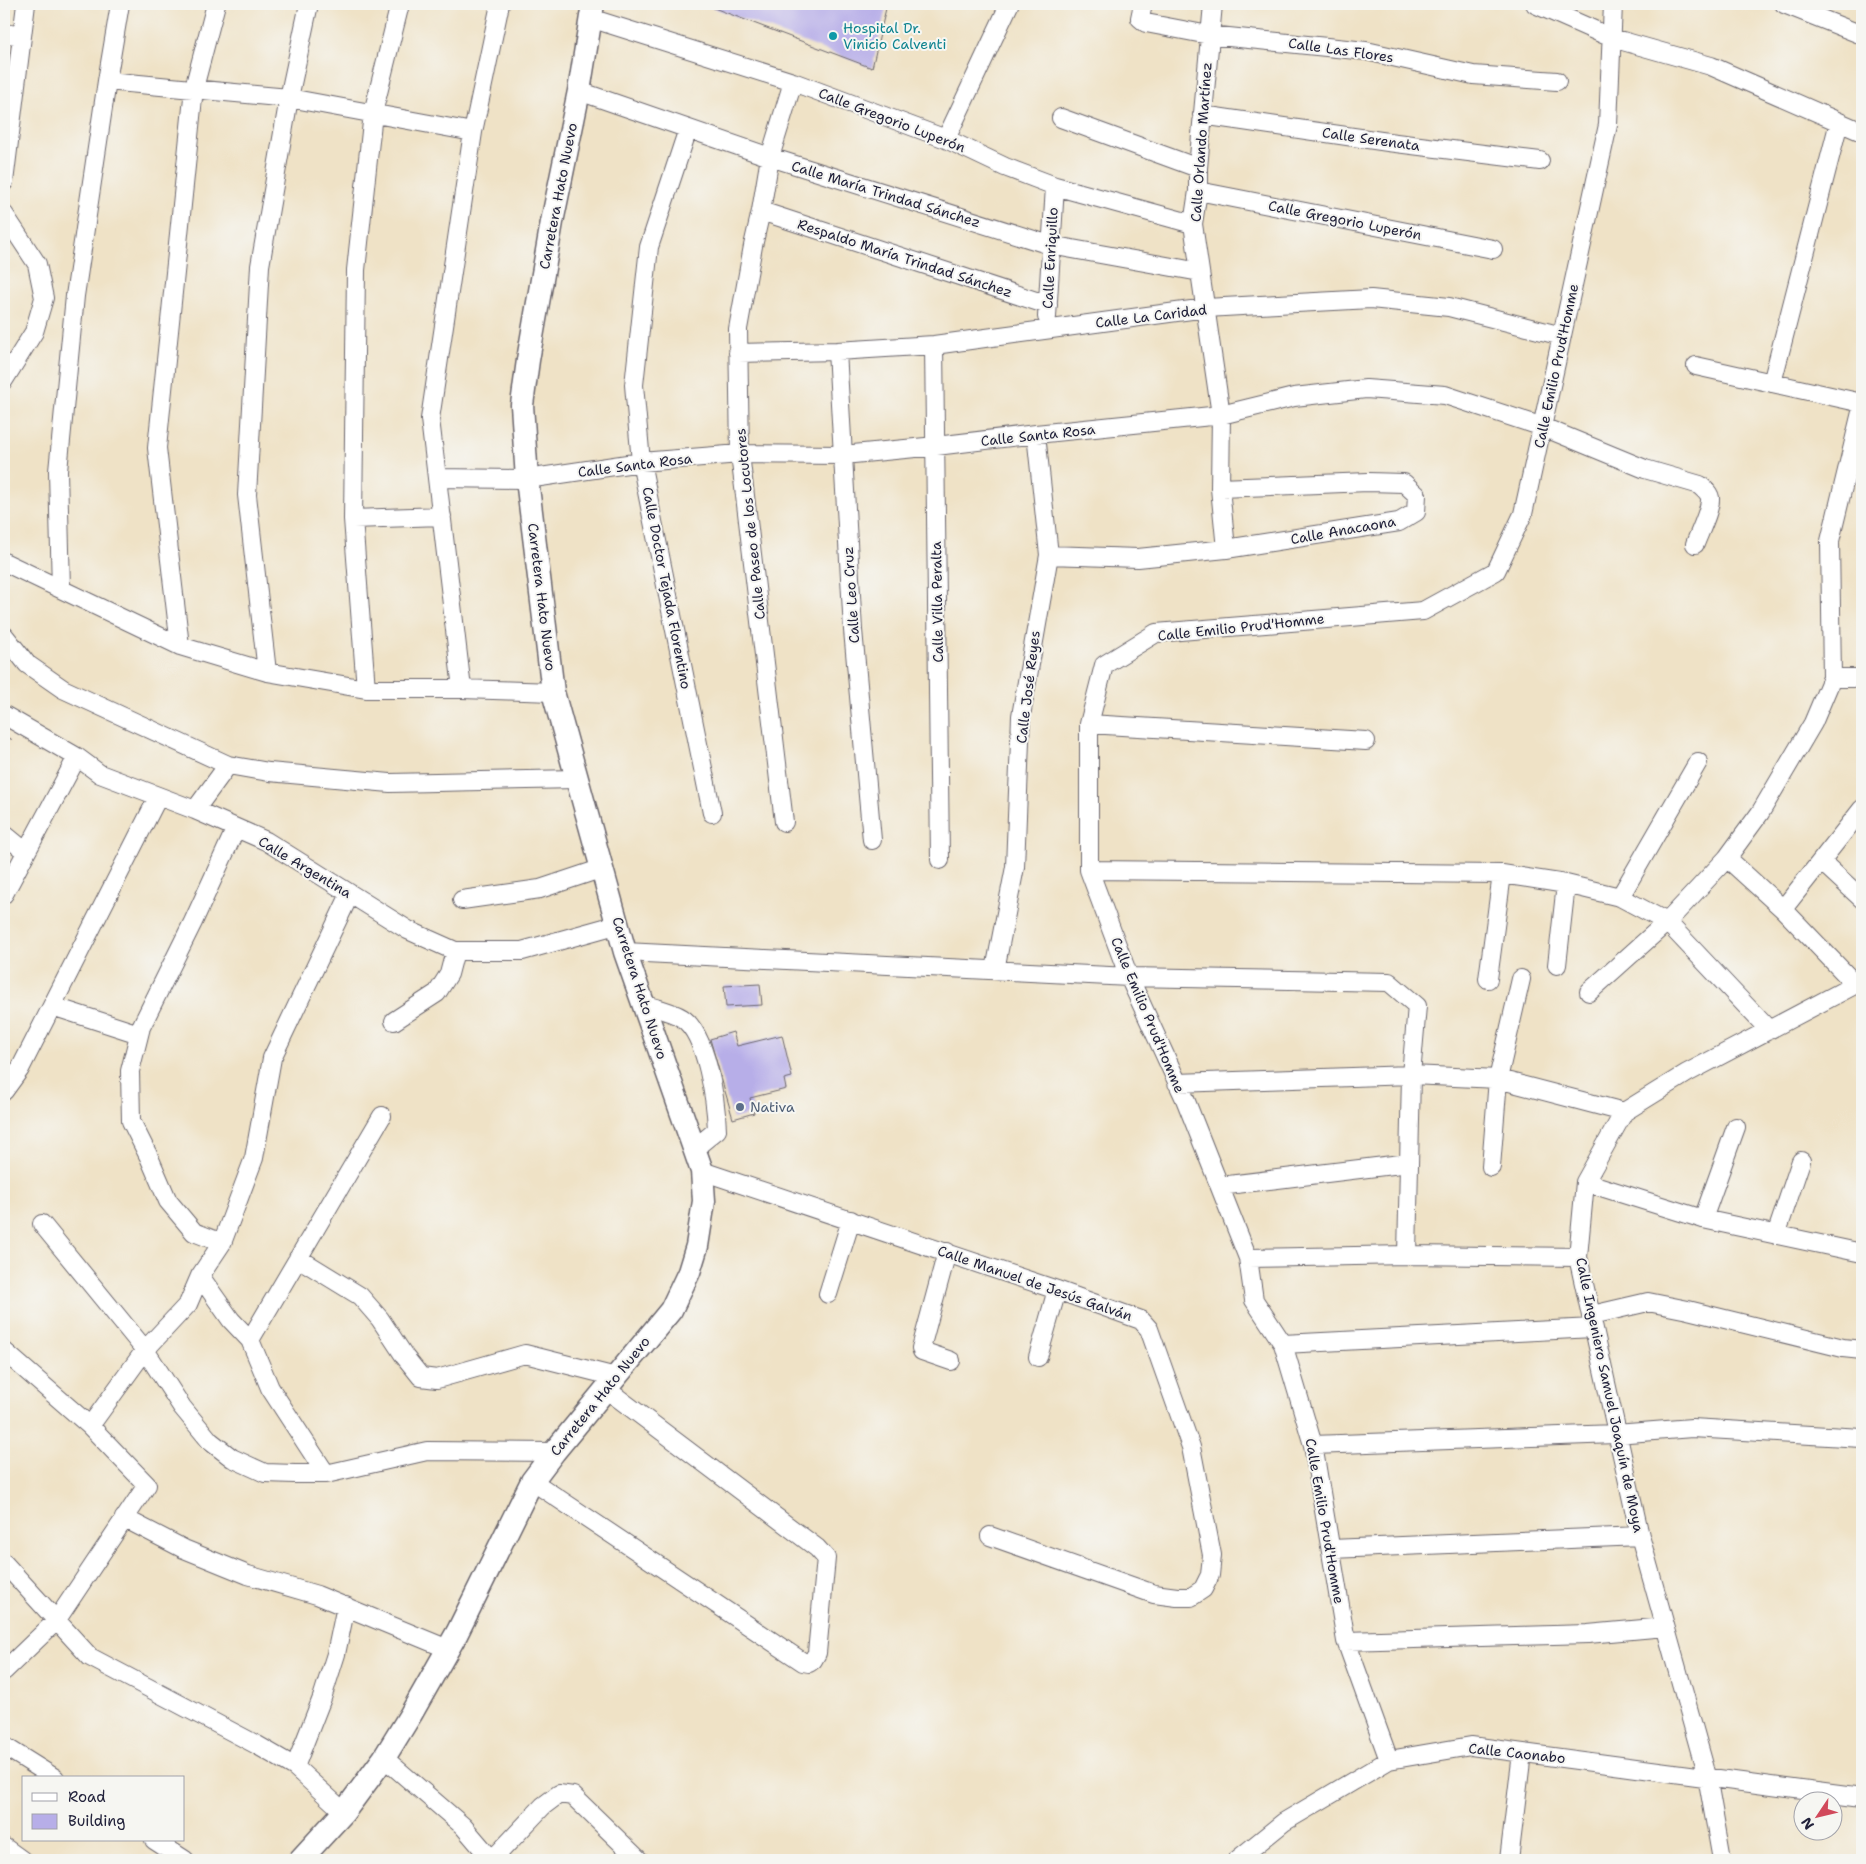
<svg xmlns="http://www.w3.org/2000/svg" width="1866" height="1864" font-family="'Shantell Sans',sans-serif">
<rect width="100%" height="100%" fill="#f6f6f2"/>
<filter id="ink" filterUnits="userSpaceOnUse"><feTurbulence type="fractalNoise" baseFrequency=".02" numOctaves="2"/><feDisplacementMap in="SourceGraphic" scale="10" xChannelSelector="R" yChannelSelector="G"/><feConvolveMatrix kernelMatrix="1 2 1 2 8 2 1 2 1" color-interpolation-filters="sRGB"/></filter>
<filter id="wash" filterUnits="userSpaceOnUse"><feTurbulence type="fractalNoise" baseFrequency=".0096" numOctaves="4" result="noise"/><feDisplacementMap in="SourceGraphic" scale="20" xChannelSelector="R" yChannelSelector="G"/><feGaussianBlur stdDeviation="1.12" result="paint"/><feColorMatrix in="noise" values="0 0 0 0 0 0 0 0 0 0 0 0 0 0 0 0 0 1.4 0 .05"/><feComposite in="paint" operator="in"/></filter>
<g filter="url(#wash)">
<rect width="100%" height="100%" fill="#efe2c6"/>
<g id="blocks">
<path fill="#b7aee8" d="M706,4H887L872,68L706,5Z
M760,984L762,1005L726,1007L724,986Z
M733,1032L737,1046L782,1035L792,1077L784,1079L786,1089L750,1098L754,1113L733,1119L710,1039Z"/>
</g>
</g>
<g filter="url(#ink)">
<use href="#blocks" fill-opacity="0" stroke="#6a656c" stroke-width="1"/>
<g fill="none" stroke-linecap="round" stroke-linejoin="round">
<g stroke="#6a656c" stroke-width="20">
<path id="minor" d="M1143,4L1140,18L1146,23L1209,35L1366,51L1473,75L1557,81
M1213,4L1198,168V191L1193,224L1221,415L1220,488L1226,549
M1535,4L1612,38L1711,66L1862,132
M1784,4L1862,35
M590,18L793,82L946,139L1005,167L1055,186L1193,224
M4,33L22,36
M107,81L289,98L473,132
M579,91L770,157L1050,245L1200,272
M1202,115L1388,142L1540,161
M1061,118L1198,168
M688,129L649,247L634,385L641,462L712,813
M946,139L1009,5
M4,182L26,4
M1198,191L1493,249
M761,211L1048,305
M4,214L37,264L44,298L34,332L4,380
M1047,317L1055,186
M934,345L940,860
M837,351L853,630L872,840
M738,353L837,351L934,345L1206,308L1371,299L1449,307L1562,336
M1696,366L1862,403
M1772,383L1839,122
M437,478L527,479L641,462L740,454L843,455L936,446L1036,434L1221,415L1294,397L1366,389L1445,395L1543,427L1645,469L1700,485C1704,489 1709,492 1710,498C1711,509 1699,533 1695,544
M353,519L442,516
M1049,555L1138,558L1226,549L1399,522L1416,512L1417,495L1404,483L1368,482L1220,488
M4,562L180,646L267,672L366,689H462L553,692
M61,589L58,471L75,296L107,81L120,4
M4,635L27,664L63,689L228,765
M180,646L157,448L194,88L216,4
M267,672L247,495L260,266L289,98L309,4
M1832,678H1862
M366,689L353,519L356,270L373,113L400,4
M462,689L430,419L473,132L500,4
M4,715L77,757L100,774L195,810L266,841L408,930L455,951H522L619,924
M1089,724L1366,741
M195,810L228,765L269,772L390,783L577,779
M784,822L740,454L738,329L753,246L761,211L770,157L793,82
M4,834L26,852
M1727,858L1783,909L1855,984
M1821,861L1862,899
M1089,870L1502,874L1566,884L1620,897L1667,922L1769,1030
M4,894L77,757
M1620,897L1698,762
M462,900L540,889L603,868
M1783,909L1862,809
M625,952L1129,977L1389,982L1417,1006L1411,1075L1407,1255
M1557,965L1566,884
M995,970L1015,867L1021,716L1049,555L1036,434
M1488,979L1502,874
M1589,992L1667,922L1727,858L1760,813L1813,723L1832,678L1830,541L1862,408
M642,1004C655,1008 671,1011 682,1018C707,1034 716,1102 717,1130L695,1148
M52,1006L139,1034
M394,1021L437,993L449,974L455,951
M1177,1083L1411,1075L1498,1079L1624,1112
M4,1091L20,1069L158,797
M1491,1167L1498,1079L1521,979
M702,1171L1057,1290L1141,1320L1149,1329L1191,1447L1212,1555L1210,1575L1203,1589L1191,1597H1177L1154,1594L990,1536
M1585,1182L1703,1219L1862,1253
M1220,1186L1409,1163
M1703,1219L1736,1127
M42,1224L145,1350L182,1407L210,1441L232,1458L265,1473L295,1474H326L427,1451L554,1452
M1776,1235L1801,1161
M222,1243L194,1232L168,1201L149,1157L131,1121L130,1071L141,1027L193,922L236,828
M947,1252L921,1348L922,1351L951,1361
M298,1258L360,1296L380,1319L405,1357L421,1377L437,1379L525,1354L616,1377
M1248,1258L1407,1255L1578,1257
M200,1276L231,1320L250,1340L270,1388L326,1474
M828,1294L851,1220
M1592,1315L1648,1302L1688,1310L1843,1348L1862,1350
M250,1340L382,1116
M1283,1344L1593,1328
M4,1351L90,1426L147,1485L56,1621L4,1671
M1038,1357L1057,1290
M90,1426L145,1350L188,1304L200,1276L222,1243L254,1158L272,1058L350,894
M1313,1445L1616,1434L1692,1428L1862,1438
M532,1481L803,1662L809,1663L813,1660L817,1653L826,1558L817,1548L606,1389
M124,1518L184,1549L248,1575L317,1595L448,1649
M1331,1549L1640,1536
M4,1563L90,1657L257,1745L295,1767L344,1812
M1346,1641L1588,1634L1665,1627
M4,1746L55,1778
M384,1758L463,1826L492,1860
M1389,1760L1346,1641L1313,1445L1283,1344L1254,1300L1248,1258L1185,1099L1129,977L1089,870V724L1104,665L1156,633L1423,611L1496,571L1523,514L1608,125L1613,4
M295,1767L322,1698L336,1654L346,1606
M154,1840L185,1860
M4,1847L22,1860
M492,1860L543,1806L559,1794L573,1796L639,1860
M1237,1860L1284,1822L1389,1760L1471,1746L1862,1798
M1509,1860L1522,1753
M1722,1860L1707,1776L1640,1536L1578,1257L1585,1182L1624,1112L1687,1073L1862,981"/>
</g>
<g stroke="#6a656c" stroke-width="25">
<path id="major" d="M300,1860L344,1812L384,1758L411,1714L457,1633L532,1481L554,1452L671,1310L689,1272L697,1246L704,1201L702,1171L625,952L553,692L527,479L522,405L528,360L552,222L579,91L593,4"/>
</g>
<path stroke="#6a656c" stroke-width="3" stroke-dasharray="1 4" stroke-linecap="butt" d="M4,747L11,738"/>
<use href="#minor" stroke="#fff" stroke-width="18"/>
<use href="#major" stroke="#fff" stroke-width="22"/>
</g>
</g>
<circle fill="#0f9aa8" stroke="#f6f6f2" stroke-width="2" cx="833" cy="36" r="5"/>
<circle fill="#5c6f8a" stroke="#f6f6f2" stroke-width="2" cx="740" cy="1107" r="5"/>
<g text-anchor="middle" stroke-width="4" stroke-linejoin="round" paint-order="stroke">
<g font-size="14" fill="#0d838f" stroke="#f6f6f2" text-anchor="start">
<text x="843" y="33">Hospital Dr.<tspan x="843" dy="16">Vinicio Calventi</tspan></text>
</g>
<g font-size="14" fill="#22223b" stroke="#f6f6f2">
<text transform="translate(1341 50) rotate(8)" y="5">Calle Las Flores</text>
<text transform="translate(892 120) rotate(21)" y="5">Calle Gregorio Luperón</text>
<text transform="translate(1371 139) rotate(8)" y="5">Calle Serenata</text>
<text transform="translate(1201 142) rotate(-86)" y="5">Calle Orlando Martínez</text>
<text transform="translate(886 194) rotate(17)" y="5">Calle María Trindad Sánchez</text>
<text transform="translate(558 196) rotate(-79)" y="5">Carretera Hato Nuevo</text>
<text transform="translate(1345 220) rotate(11)" y="5">Calle Gregorio Luperón</text>
<text transform="translate(905 258) rotate(18)" y="5">Respaldo María Trindad Sánchez</text>
<text transform="translate(1050 258) rotate(-87)" y="5">Calle Enriquillo</text>
<text transform="translate(1151 316) rotate(-7)" y="5">Calle La Caridad</text>
<text transform="translate(1556 366) rotate(-78)" y="5">Calle Emilio Prud'Homme</text>
<text transform="translate(1038 435) rotate(-6)" y="5">Calle Santa Rosa</text>
<text transform="translate(635 465) rotate(-7)" y="5">Calle Santa Rosa</text>
<text transform="translate(750 524) rotate(-96)" y="5">Calle Paseo de los Locutores</text>
<text transform="translate(1343 530) rotate(-10)" y="5">Calle Anacaona</text>
<text transform="translate(667 588) rotate(79)" y="5">Calle Doctor Tejada Florentino</text>
<text transform="translate(851 595) rotate(-94)" y="5">Calle Leo Cruz</text>
<text transform="translate(542 597) rotate(83)" y="5">Carretera Hato Nuevo</text>
<text transform="translate(937 602) rotate(-91)" y="5">Calle Villa Peralta</text>
<text transform="translate(1241 627) rotate(-6)" y="5">Calle Emilio Prud'Homme</text>
<text transform="translate(1028 687) rotate(-83)" y="5">Calle José Reyes</text>
<text transform="translate(305 867) rotate(31)" y="5">Calle Argentina</text>
<text transform="translate(640 988) rotate(72)" y="5">Carretera Hato Nuevo</text>
<text transform="translate(1148 1015) rotate(67)" y="5">Calle Emilio Prud'Homme</text>
<text transform="translate(1035 1283) rotate(19)" y="5">Calle Manuel de Jesús Galván</text>
<text transform="translate(1610 1395) rotate(78)" y="5">Calle Ingeniero Samuel Joaquín de Moya</text>
<text transform="translate(600 1396) rotate(-51)" y="5">Carretera Hato Nuevo</text>
<text transform="translate(1325 1521) rotate(80)" y="5">Calle Emilio Prud'Homme</text>
<text transform="translate(1517 1753) rotate(6)" y="5">Calle Caonabo</text>
</g>
<g font-size="14" fill="#4e5e75" stroke="#f6f6f2" text-anchor="start">
<text x="750" y="1112">Nativa</text>
</g>
</g>
<rect width="1866" height="1864" fill="none" stroke="#f6f6f2" stroke-width="20"/>
<rect x="22" y="1776" width="162" height="65" fill="#f6f6f2" stroke="#a1a1a9"/>
<rect x="32" y="1793" width="25" height="8" fill="#ffffff" stroke="#a1a1a9"/>
<text x="68" y="1802" font-size="15" fill="#22223b">Road</text>
<rect x="32" y="1814" width="25" height="15" fill="#b7aee8" stroke="#a1a1a9"/>
<text x="68" y="1826" font-size="15" fill="#22223b">Building</text>
<g transform="translate(1818 1816) rotate(235)"><circle r="24" fill="#f6f6f2" stroke="#a1a1a9"/>
<path d="M0-4L9 19L0 12L-9 19Z" fill="#d1495b"/>
<text y="-8" font-size="14" font-weight="bold" text-anchor="middle" fill="#22223b">N</text>
</g>
</svg>
